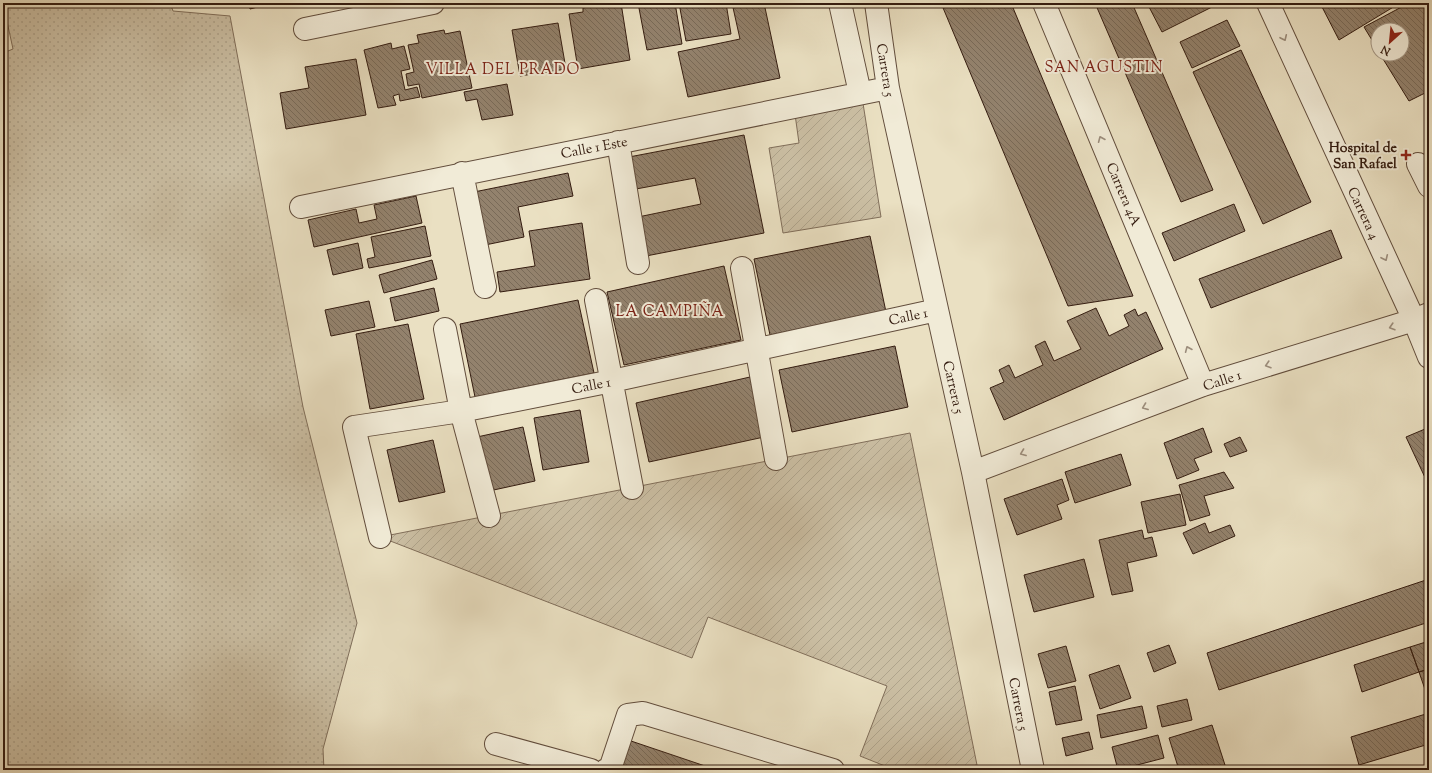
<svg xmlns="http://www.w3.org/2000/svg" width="1432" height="773" font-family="'Sorts Mill Goudy',serif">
<defs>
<pattern id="grass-dots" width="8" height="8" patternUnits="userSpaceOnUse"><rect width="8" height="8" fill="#cbbfa4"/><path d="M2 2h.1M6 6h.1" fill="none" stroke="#afa48c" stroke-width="1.8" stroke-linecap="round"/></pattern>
<pattern id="garden-furrows" width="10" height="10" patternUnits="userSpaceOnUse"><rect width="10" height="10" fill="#cbbfa4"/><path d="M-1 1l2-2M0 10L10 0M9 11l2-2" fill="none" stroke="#afa48c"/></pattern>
<pattern id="building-back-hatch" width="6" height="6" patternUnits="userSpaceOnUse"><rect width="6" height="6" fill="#93826d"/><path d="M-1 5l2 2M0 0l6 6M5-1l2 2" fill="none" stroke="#796a58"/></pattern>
</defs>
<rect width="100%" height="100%" fill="#eae0c2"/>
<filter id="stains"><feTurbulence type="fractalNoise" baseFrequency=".005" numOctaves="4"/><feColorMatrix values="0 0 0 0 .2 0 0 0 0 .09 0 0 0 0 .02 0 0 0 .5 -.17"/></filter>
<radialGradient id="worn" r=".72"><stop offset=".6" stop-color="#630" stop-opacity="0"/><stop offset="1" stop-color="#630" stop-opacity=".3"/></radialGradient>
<path fill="url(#grass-dots)" stroke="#806e5a" d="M3,3H170L173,11L230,16L303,407L357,623L323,749L324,770H3V53L13,49Z"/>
<path fill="url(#garden-furrows)" stroke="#806e5a" d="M862,97L881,217L783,233L769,148L799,143L794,107Z
M910,433L978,770H895L860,756L887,686L708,617L692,658L380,537Z"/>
<path fill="url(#building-back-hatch)" stroke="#341c10" d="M249,3H273L250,9Z
M589,3H621L630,60L578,69L569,14L583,12V8L590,6Z
M638,3H675L682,44L647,50Z
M679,3H726L731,34L686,41Z
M732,3H764L780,78L688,97L678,52L740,39Z
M941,3H1011L1133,296L1068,306Z
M1095,3H1132L1213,190L1181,202Z
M1147,3H1220L1162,32Z
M1320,3H1400L1339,40Z
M1409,3H1429V91L1409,101L1380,54H1402V30H1378V50L1364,27Z
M1227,20L1240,46L1192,68L1180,42Z
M558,23L566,69L520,76L512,30Z
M444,30L445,34L460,31L472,88L422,98L419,84L408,86L406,74L414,72L408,45L419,43L417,35Z
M391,43L392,49L404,46L410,69L401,71L405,90L417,87L420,97L400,101L399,94L393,96L396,105L378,108L364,50Z
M1241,50L1311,202L1263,224L1193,72Z
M356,59L366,115L286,129L280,93L309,88L305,67Z
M507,84L513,115L482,120L477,99L466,101L464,92Z
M744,135L764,233L646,256L638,217L701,204L695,178L636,189L629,157Z
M568,173L573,196L518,207L524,237L485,245L474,192Z
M416,196L422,223L314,247L308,220L356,209L359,223L377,219L374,205Z
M1234,204L1245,231L1174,261L1162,233Z
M582,223L590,279L500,292L497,272L535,266L529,231Z
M425,226L431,256L369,268L367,259L375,257L371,237Z
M1331,230L1342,258L1211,308L1199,279Z
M870,236L886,312L770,335L754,259Z
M358,243L363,268L333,275L327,250Z
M432,260L437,279L384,293L379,275Z
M724,266L741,340L624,365L607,292Z
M434,288L439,311L395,321L390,298Z
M578,300L594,373L475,397L460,324Z
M369,301L375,327L331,336L325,310Z
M1096,308L1109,336L1129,326L1124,315L1135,309L1138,316L1146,312L1163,349L1004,420L990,388L1004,382L999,370L1009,365L1015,378L1043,365L1035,346L1045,341L1054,361L1081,349L1067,321Z
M408,324L424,399L370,409L356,334Z
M895,346L908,407L792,432L779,370Z
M750,377L764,437L649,462L636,403Z
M580,410L589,462L543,470L534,418Z
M523,427L535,481L489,491L477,437Z
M1203,428L1212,452L1194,459L1199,470L1177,479L1164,443Z
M1425,429L1429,438V486L1406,437Z
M1240,437L1247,451L1230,457L1224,444Z
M433,440L445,492L399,502L387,450Z
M1121,454L1131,485L1075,503L1065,472Z
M1224,472L1234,488L1204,496L1210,515L1190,521L1179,485Z
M1062,479L1069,500L1057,505L1062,519L1017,535L1004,499Z
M1180,494L1186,525L1148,533L1141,502Z
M1205,523L1209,533L1230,525L1235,536L1193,554L1183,533Z
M1142,530L1144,539L1152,537L1157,556L1127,563L1133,591L1112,595L1099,540Z
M1084,559L1094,597L1034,612L1024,575Z
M1429,579V622L1219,690L1207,653Z
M1429,641V669L1419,672L1410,647Z
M1169,645L1176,663L1154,672L1147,653Z
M1066,646L1076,681L1048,688L1038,654Z
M1410,647L1419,672L1362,692L1354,665Z
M1119,665L1131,698L1100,709L1089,675Z
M1429,669V701L1419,672Z
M1075,686L1082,720L1056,725L1049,692Z
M1187,699L1192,720L1162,727L1157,706Z
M1142,706L1147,728L1101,738L1097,715Z
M1429,713V744L1359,765L1351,737Z
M1212,725L1225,765L1209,770H1179L1169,738Z
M1089,732L1093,749L1066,756L1062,738Z
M1158,735L1164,758L1118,770L1112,747Z
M631,741L714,769V770H621Z"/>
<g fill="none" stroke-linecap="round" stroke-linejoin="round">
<g stroke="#624d3c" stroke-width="24">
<path id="minor" d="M840,3L860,93
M876,3L888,88L973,472L1033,770
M1044,3L1203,385
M1268,3L1414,320L1429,357
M305,29L433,3
M618,142L638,263
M1418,164L1429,186
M462,173L485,287
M301,207L888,88
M742,268L776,459
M596,300L632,488
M445,329L461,411L489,516
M973,472L1203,385L1414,320L1429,314
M380,537L354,427L461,411L612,381L937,310
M496,744L591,770
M606,770L610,769L628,715L643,713L833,770"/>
</g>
<use href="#minor" stroke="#f1ebd7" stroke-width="22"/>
</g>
<defs><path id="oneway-chevron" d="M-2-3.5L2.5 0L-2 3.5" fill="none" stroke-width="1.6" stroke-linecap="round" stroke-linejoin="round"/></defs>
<g stroke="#9c8e7d">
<use href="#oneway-chevron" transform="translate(1284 38) rotate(65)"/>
<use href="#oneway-chevron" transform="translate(1101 139) rotate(-113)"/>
<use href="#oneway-chevron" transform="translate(1385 258) rotate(65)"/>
<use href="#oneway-chevron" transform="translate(1392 327) rotate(163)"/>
<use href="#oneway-chevron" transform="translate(1188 349) rotate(-113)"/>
<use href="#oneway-chevron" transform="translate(1268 365) rotate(163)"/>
<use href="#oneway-chevron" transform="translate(1145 407) rotate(159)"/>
<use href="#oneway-chevron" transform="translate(1023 453) rotate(159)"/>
</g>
<path fill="#8f2418" stroke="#f1ebd7" stroke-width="1.5" d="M1404 149h4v4h4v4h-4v4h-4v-4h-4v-4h4z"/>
<g text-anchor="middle" stroke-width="4" stroke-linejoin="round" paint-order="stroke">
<g font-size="14" fill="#341c10" stroke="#f1ebd7">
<text transform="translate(886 70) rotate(81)" y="5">Carrera 5</text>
<text transform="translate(594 147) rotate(-11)" y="5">Calle 1 Este</text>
<text transform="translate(1124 194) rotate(67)" y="5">Carrera 4A</text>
<text transform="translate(1364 213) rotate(65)" y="5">Carrera 4</text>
<text transform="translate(908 316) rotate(-12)" y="5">Calle 1</text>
<text transform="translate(1222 380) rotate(-18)" y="5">Calle 1</text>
<text transform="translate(591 385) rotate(-11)" y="5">Calle 1</text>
<text transform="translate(954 387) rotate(77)" y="5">Carrera 5</text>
<text transform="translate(1019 704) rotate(79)" y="5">Carrera 5</text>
</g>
<g font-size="14" font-weight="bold" fill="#341c10" stroke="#f1ebd7" text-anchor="end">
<text x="1397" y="152">Hospital de<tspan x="1397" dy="16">San Rafael</tspan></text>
</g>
<g font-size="15" letter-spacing="1" fill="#7a1f14" stroke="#f1ebd7">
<text x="1104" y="72">SAN AGUSTIN</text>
<text x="503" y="74">VILLA DEL PRADO</text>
<text x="670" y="316">LA CAMPIÑA</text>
</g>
</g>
<rect width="1432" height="773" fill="none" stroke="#eae0c2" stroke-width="16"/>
<rect x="4" y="4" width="1424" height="765" fill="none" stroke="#341c10" stroke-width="2"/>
<rect x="8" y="8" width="1416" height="757" fill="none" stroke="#341c10"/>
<g transform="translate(1390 42) rotate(207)"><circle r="19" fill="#f1ebd7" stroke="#a59887"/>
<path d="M0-3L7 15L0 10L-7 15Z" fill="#8f2418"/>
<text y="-6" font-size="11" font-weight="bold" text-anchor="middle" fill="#341c10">N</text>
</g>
<rect width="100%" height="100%" filter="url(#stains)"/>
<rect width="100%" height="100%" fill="url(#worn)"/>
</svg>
